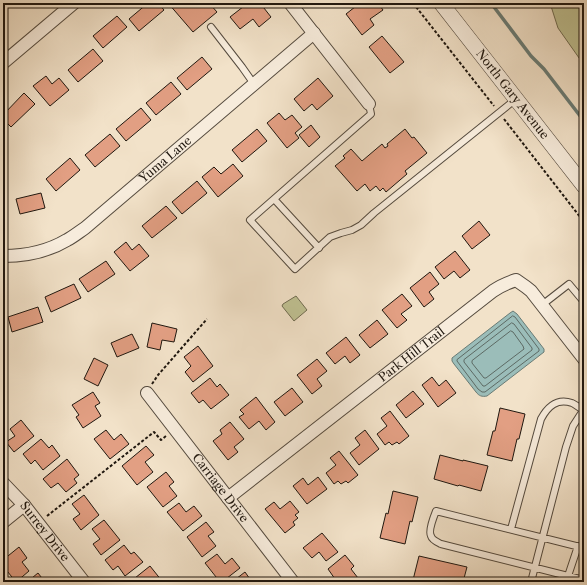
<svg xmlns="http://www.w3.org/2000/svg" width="587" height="585" font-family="'Libre Caslon Text',serif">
<rect width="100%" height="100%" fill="#f2e2c9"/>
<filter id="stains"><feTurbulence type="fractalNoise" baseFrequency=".005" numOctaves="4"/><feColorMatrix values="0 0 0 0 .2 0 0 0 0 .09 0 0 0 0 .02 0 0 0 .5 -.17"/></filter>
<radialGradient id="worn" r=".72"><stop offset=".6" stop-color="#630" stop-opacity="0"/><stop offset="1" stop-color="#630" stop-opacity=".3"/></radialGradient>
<path fill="#c0c293" stroke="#706c51" d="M550,3H584V65L558,28Z
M296,296L307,310L294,321L282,306L283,304Z"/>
<path fill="#9bbdb9" stroke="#697b75" d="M513,311L517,314L544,349V352L487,396C482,397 479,396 476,392L454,364L452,361V358L510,313Z"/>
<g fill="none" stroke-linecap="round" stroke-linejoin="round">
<path stroke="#5d6a64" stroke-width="1" d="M513,316L515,317L539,349V351L485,392H482L478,389L457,361V360Z
M512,323L514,324L532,348V350L485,386H483L464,362V360Z
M511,331L513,332L523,346L524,349L486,378H484L472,363V361Z"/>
<path stroke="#697b75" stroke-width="3.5" d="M491,3L531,56L544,69L584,121"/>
</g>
<path fill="#e29f83" stroke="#1f170f" d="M148,3H158L164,10L139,31L129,19Z
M168,3H209L217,12L193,32Z
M248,3H260L271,17L259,27L253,19L240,29L230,17Z
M360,3H378L383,10L370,19L374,25L362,35L346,14Z
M117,16L127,27L103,48L93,36Z
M382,36L404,62L390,73L369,47Z
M93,49L103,61L78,82L68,70Z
M202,57L212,69L187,90L177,78Z
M46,76L52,84L59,78L69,90L50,106L33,86Z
M318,78L333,96L317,110L312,104L304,111L294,99Z
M171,82L181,94L156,115L146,103Z
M24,93L35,104L11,127L3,119V115Z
M141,108L151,120L126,141L116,129Z
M279,113L285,120L292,115L302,127L295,133L299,138L287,148L267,123Z
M311,125L320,137L309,147L299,135Z
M257,129L267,141L242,162L232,150Z
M405,129L412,138L414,137L427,153L405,171L407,174L386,192L383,188L380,191L376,186L370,191L365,184L357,191L335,166L345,158L343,156L351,149L362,161L382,144L385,148L388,146L387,144Z
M3,133L7,134L3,147Z
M110,134L120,146L95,167L85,155Z
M70,158L80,170L56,191L46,179Z
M233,164L243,176L218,197L202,177L214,167L221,174Z
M197,181L207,193L182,214L172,202Z
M41,193L45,208L20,214L16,199Z
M166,206L177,218L152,238L142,226Z
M479,221L490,235L472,249L462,236Z
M126,242L132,250L139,244L149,256L130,271L114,252Z
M455,251L470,270L460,278L454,271L444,279L435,267Z
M106,261L115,274L88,292L79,279Z
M430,272L439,284L429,292L434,299L424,307L410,288Z
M74,284L81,298L51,312L45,297Z
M402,294L412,306L401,314L407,320L397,328L382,310Z
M38,307L43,322L12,332L8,317Z
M377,320L388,334L370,348L359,335Z
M152,323L177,329L174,342L162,340L160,350L147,347Z
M132,334L139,348L117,357L111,343Z
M346,337L360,355L350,363L345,356L335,364L326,353Z
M198,346L213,366L193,382L185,372L191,366L184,357Z
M94,358L108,365L98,386L84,379Z
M317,359L327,371L317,379L322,386L312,394L297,375Z
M432,377L439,386L446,380L456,393L438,407L422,385Z
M210,378L217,387L220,384L229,395L211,409L203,400L199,403L191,393Z
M292,388L303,402L285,416L274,402Z
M413,391L424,404L406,418L396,405Z
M93,392L100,403L95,406L101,416L83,428L76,417L79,415L72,405Z
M256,397L275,422L266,430L259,421L249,429L239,417L244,414L240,410Z
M500,408L525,414L519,439H517L512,461L487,455L493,431H495Z
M390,411L409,436L399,444L397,442L392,445L389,442L385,445L377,434L387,426L381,418Z
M21,420L34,436L14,452L6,442L15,436L10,429Z
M230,422L244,439L234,447L238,452L228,460L213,441L222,434L220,430Z
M106,430L114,440L121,434L129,444L110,459L94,439Z
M365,430L379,449L359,465L350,453L360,445L355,438Z
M41,439L49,448L52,445L60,456L43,470L35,460L31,464L23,454Z
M146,446L154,455L145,462L153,472L137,485L122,466Z
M339,451L358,475L348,483L346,481L341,484L338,481L334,484L326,473L336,465L330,458Z
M440,455L463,461V460L488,466L481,491L459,485L458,486L434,479Z
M67,459L79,475L74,479L77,483L66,492L58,483L51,488L43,479Z
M166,472L174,482L169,486L177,496L163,507L147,487Z
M318,477L327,489L307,504L293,486L303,478L308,485Z
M393,491L418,497L412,522L410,521L405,544L380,538L386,513L388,514Z
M84,495L99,515L81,530L73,519L80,514L72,504Z
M290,501L299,512L295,515L298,518L293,522L295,525L285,533L265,509L274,502L280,509Z
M179,503L186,512L194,506L202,516L183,531L167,512Z
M104,520L120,540L101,555L93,544L100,539L92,529Z
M206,522L214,532L208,536L216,546L202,557L187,537Z
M322,533L338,552L326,561L319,552L312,558L303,548Z
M124,545L131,554L134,552L143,562L125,576L118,566L113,570L105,560Z
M19,547L27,558L22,562L29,571L16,582L3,566V560Z
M217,554L225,564L232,558L240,568L222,582H220L205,563Z
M345,555L354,566L351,569L358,578L352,582H331L335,579L328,569Z
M419,556L467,567L463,582H419L413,580Z
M150,566L162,581L161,582H130Z
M245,572L252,582H232Z
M38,573L45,582H27Z"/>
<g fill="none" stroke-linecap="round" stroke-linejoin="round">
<g stroke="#544a3e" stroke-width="8">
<path id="service" d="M211,27L242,67L254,84
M369,104L371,114L250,220L295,269L330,237L341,233L352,230L361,225L374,213L516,99
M274,199L319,248
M542,305L569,284L584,302
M511,529L541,419C548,406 557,398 572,403C576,405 580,408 583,410
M578,546L568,576L441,544C437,542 432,540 431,536C428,531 434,516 436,511L584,548
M531,582L566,447L573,426L584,409
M567,582L568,576L584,580"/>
</g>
<g stroke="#544a3e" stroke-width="14">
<g id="minor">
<path d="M290,3L369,104"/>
<path d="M3,63L74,3"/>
<path id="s1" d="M3,256C26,256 47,252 67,240C73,237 79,232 85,228L314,33"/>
<path id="s2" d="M147,393L293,582"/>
<path id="s3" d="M3,483L24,505L84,582"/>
<path id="s4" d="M228,498L493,291C500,286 507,283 516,280L526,287L531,291L584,359"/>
<path d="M3,522L24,505"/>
</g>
</g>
<g stroke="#544a3e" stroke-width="16">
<g id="tertiary">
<path id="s5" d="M441,3L584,186"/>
</g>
</g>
<path stroke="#1f170f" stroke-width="2" stroke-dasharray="3 2" stroke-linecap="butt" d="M413,3L494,106
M504,119L584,222
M152,384L158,375L207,319
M47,516L154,432L161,440L166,436"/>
<use href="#service" stroke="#f7ecdc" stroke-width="6"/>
<use href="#minor" stroke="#f7ecdc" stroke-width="12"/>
<use href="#tertiary" stroke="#f7ecdc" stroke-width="15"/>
</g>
<g text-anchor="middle" stroke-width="3" stroke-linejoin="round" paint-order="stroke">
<g font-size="12" fill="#1f170f" stroke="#f7ecdc">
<text dy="4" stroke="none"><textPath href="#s5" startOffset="116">North Gary Avenue</textPath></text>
<text dy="4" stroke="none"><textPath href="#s1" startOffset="194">Yuma Lane</textPath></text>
<text dy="4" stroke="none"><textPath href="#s4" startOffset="233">Park Hill Trail</textPath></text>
<text dy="4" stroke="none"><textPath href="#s2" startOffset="120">Carriage Drive</textPath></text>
<text dy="4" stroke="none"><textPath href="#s3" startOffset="64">Surrey Drive</textPath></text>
</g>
</g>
<rect width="587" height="585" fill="none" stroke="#f2e2c9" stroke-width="16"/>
<rect x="4" y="4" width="579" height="577" fill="none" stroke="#1f170f" stroke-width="2"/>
<rect x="8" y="8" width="571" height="569" fill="none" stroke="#1f170f"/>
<rect width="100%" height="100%" filter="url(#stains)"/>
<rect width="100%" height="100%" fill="url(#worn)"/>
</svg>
